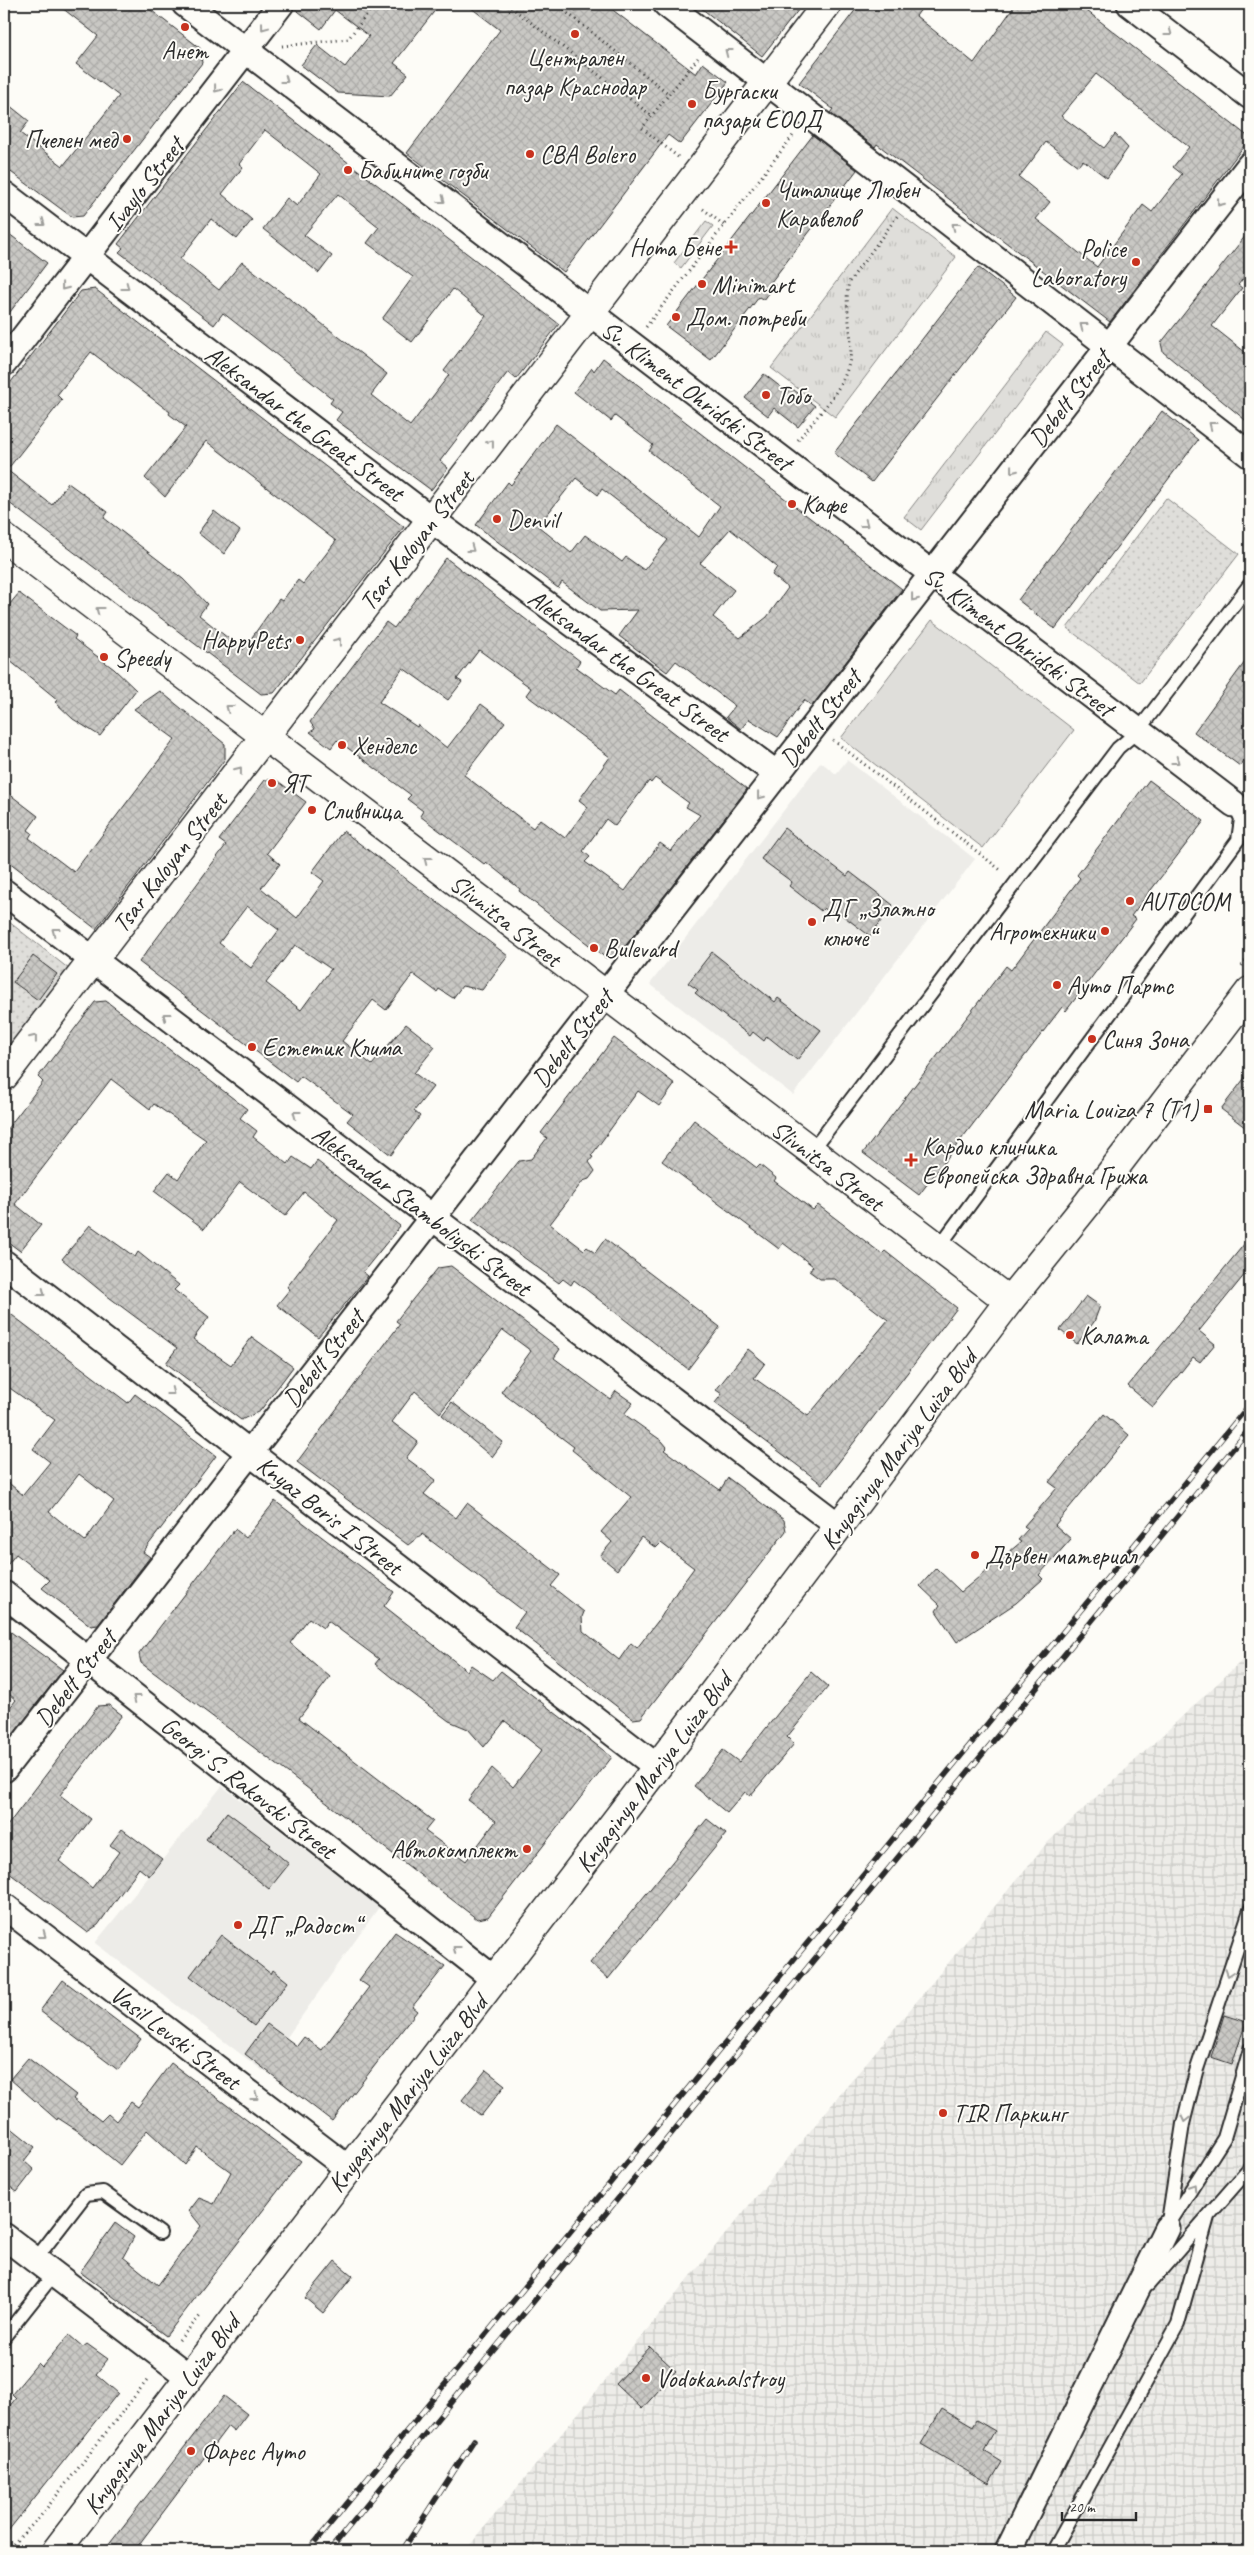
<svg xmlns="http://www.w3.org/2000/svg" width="1254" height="2555" font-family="Caveat,sans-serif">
<defs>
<pattern id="industrial-grid" width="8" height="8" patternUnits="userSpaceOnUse" patternTransform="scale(1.25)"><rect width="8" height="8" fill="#edece8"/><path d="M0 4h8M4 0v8" fill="none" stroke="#cbcbc7"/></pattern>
<pattern id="grass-tufts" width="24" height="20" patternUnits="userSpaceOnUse" patternTransform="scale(1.25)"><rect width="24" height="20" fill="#dfdeda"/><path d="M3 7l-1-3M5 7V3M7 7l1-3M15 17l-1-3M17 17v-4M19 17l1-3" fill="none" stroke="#c0bfbb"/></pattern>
<pattern id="park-dots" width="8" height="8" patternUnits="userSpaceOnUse" patternTransform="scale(1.25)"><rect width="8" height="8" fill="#dfdeda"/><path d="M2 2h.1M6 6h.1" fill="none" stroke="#c0bfbb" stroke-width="1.8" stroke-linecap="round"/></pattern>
<pattern id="building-cross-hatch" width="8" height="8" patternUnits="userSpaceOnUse" patternTransform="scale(1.25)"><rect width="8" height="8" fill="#c9c8c4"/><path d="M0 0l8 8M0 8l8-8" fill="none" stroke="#adaca9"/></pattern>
</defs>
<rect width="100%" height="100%" fill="#fdfcf7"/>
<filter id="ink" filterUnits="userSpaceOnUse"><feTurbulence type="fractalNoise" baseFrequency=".02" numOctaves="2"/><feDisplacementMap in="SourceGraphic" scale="10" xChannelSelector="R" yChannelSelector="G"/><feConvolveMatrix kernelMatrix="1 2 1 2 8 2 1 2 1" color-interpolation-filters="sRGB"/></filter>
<g filter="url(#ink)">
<path fill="#edece8" d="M847,760L975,859L793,1095L650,984L821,762L836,774Z
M222,1786L379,1907L263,2071L95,1943Z"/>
<path fill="url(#industrial-grid)" d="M1250,1653V2551H465L1046,1844Z"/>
<path fill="url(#grass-tufts)" stroke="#858482" d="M892,208L956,257L835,417L771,368Z
M706,221L713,226L681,268L674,263Z
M1046,332L1063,345L921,530L904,517Z"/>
<path fill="url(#park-dots)" stroke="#858482" d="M1166,498L1239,554L1140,683L1067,628Z
M4,918L69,969L4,1053Z"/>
<path fill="#dfdeda" stroke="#858482" d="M932,620L1074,730L983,848L841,738Z"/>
<path fill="url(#building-cross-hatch)" stroke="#2b2b2b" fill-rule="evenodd" d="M57,4H143L200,48L202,63L83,216L72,217L4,167V101L29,121L20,133L63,166L119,96L76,64L98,36Z
M295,4H440L394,63L408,74L390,96L338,93L301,65L317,45L345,67L369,36L335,10L321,29L294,8Z
M466,4H566L576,11L581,4H605L696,74L703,63L728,82L680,144L668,135L564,272L407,153L500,30Z
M696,4H803L762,56Z
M860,4H925L916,16L974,63L1016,4H1078L1250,138L1110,322L877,144L875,147L830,113L833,109L799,83ZM1096,74L1189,147L1173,167L1182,174L1152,212L1143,205L1097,267L1036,219L1050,202L1019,177L1046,142L1078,166L1083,160L1107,178L1128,148L1115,134L1104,148L1061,116Z
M243,82L559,324L516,379L508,372L440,461L448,468L431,490L336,420L342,412L330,403L333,399L223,313L214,325L119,252L123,248L118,244ZM265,130L321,174L297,206L287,198L263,229L319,273L332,256L304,235L338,194L379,227L367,243L413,277L382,319L412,342L453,289L486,316L444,371L449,375L410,426L371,395L387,374L242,262L219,290L180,259L211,219L237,239L252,220L222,194L243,167L239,164Z
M813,135L857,170L771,282L775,285L764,300L759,297L711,360L666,326Z
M4,230L47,263L4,320Z
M1250,230V270L1238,285L1242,288L1212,326L1250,356V424L1163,352L1161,343Z
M978,267L1016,297L872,482L834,453Z
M95,289L404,527L274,693L261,694L4,499V391L81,291ZM91,352L170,412L169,414L186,427L145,478L165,497L206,441L336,541L303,584L298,580L282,601L279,599L243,650L199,615L207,604L183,579L104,518L108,512L68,483L52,505L7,470L62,400L57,395Z
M603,358L902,589L812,706L804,700L778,737L749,719L741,729L726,717L735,706L676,661L667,672L619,636L638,610L600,611L562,582L558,588L476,525L508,482L511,485L556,424L699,537L720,506L649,451L653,445L615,416L611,421L574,392L592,368L594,371ZM576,478L598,495L602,489L668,540L644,570L626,557L622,562L585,535L571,553L538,526ZM730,529L777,567L772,575L788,588L767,617L740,638L713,617L734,590L700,563Z
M764,374L787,392L790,387L815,406L798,427L774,408L768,416L745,398Z
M1162,411L1198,440L1055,629L1018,600Z
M214,511L240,531L224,554L198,533Z
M446,558L580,661L576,667L615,695L619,690L747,789L617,957L606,958L519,891L520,889L486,862L484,864L420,816L423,811L407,799L411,795L337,740L331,748L310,732L315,729L310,722L386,622L394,628ZM479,650L531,688L526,695L610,757L579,800L588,807L565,838L540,819L533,828L464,775L505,722L481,704L447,748L418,725L417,727L379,702L403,668L448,700L462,682L457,679ZM655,778L689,803L686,807L700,815L671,851L660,843L625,891L585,862L590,857L583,851L606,819L615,826L649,781L651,783Z
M19,593L76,636L74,639L114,669L136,690L100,736L73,719L55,702L58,700L4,656V611Z
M1250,655V752L1240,766L1194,732Z
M160,691L225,744V759L96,929L4,858V790L38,816L28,830L32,833L29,838L74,872L175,739L134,709Z
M275,779L306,802L267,853L280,864L261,888L297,918L324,881L312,872L343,831L508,956L482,990L462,986L453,998L439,989L437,992L413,974L386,1010L373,1000L342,1041L372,1065L406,1024L435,1047L414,1073L433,1087L414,1111L420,1116L391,1155L347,1121L353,1114L301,1076L296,1082L139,962L226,845L219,840L265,780ZM247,906L279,930L251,968L219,943ZM295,945L331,969L301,1010L266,983Z
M1149,780L1204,821L1131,916L1136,919L1066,1011L1062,1007L919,1195L863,1153L1006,966L1011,970L1080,878L1077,875Z
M784,828L847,876L850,872L893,905L870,936L838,912L835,916L824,908L821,911L789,886L792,882L761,859Z
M712,952L775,1002L778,998L821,1030L797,1060L767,1036L764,1041L753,1032L750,1036L695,993L698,990L688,983Z
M33,956L57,974L38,1000L13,982Z
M106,1001L247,1109L240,1118L257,1131L253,1137L288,1164L293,1157L311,1169L317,1161L400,1226L363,1272L368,1276L318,1337L277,1305L290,1289L287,1287L338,1220L304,1192L285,1216L240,1182L204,1229L154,1191L169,1172L178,1179L206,1140L154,1104L150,1109L111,1079L15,1204L41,1225L20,1251L4,1239V1133L43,1082L38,1077L95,1002Z
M614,1038L675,1084L659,1106L638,1091L591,1156L593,1157L589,1162L595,1171L589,1179L583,1181L550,1224L584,1250L587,1247L595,1253L605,1239L720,1327L688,1369L574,1280L571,1285L563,1279L559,1283L472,1220L519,1161L531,1159L547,1138L541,1133Z
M1250,1071V1131L1221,1109Z
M694,1120L757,1168L760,1165L776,1178L774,1181L813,1210L818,1205L882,1254L885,1251L957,1308L822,1484L715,1403L722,1394L716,1390L748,1349L765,1363L754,1378L808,1416L888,1320L835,1279H820L809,1271L813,1266L783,1243L779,1249L662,1161Z
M90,1225L135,1257L138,1252L179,1285L174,1290L209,1317L193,1339L231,1365L252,1337L293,1367L260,1411L241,1420L166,1363L177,1348L102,1292L62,1259Z
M1250,1237V1268L1199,1331L1215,1344L1200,1362L1193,1357L1153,1407L1128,1386Z
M451,1266L560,1349L554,1358L610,1399L616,1391L633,1403L624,1414L662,1441L667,1447L664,1450L720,1490L728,1478L784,1520L786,1531L641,1718L633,1719L514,1627L525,1612L422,1534L408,1545L297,1462L400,1324L396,1321L413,1299L438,1268ZM503,1330L531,1351L501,1392L574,1447L572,1450L631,1497L601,1532L612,1542L600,1556L617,1570L641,1537L656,1548L661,1543L694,1568L677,1591L661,1617L637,1648L631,1643L619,1660L583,1631L582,1617L584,1612L551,1586L560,1575L467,1503L456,1518L424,1494L436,1480L406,1458L418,1442L392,1422L415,1391L440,1413Z
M1086,1296L1100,1306L1094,1322L1077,1344L1060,1330Z
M4,1309L128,1403L135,1394L216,1456L143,1552L150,1557L98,1625L91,1626L42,1588L50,1580L16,1554L4,1569V1479L23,1495L50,1462L33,1449L55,1420L4,1384ZM79,1474L114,1501L85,1541L49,1512Z
M452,1402L503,1442L492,1457L442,1415Z
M1104,1414L1129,1435L1055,1525L1071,1539L1039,1575L1043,1579L1016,1603L957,1642L936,1611L940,1605L920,1586L936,1568L961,1592L1021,1542L1018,1540L1028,1529L1024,1526L1057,1488L1049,1482Z
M275,1501L394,1592L384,1606L448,1656L467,1671L471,1665L493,1680L501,1671L612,1757L488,1917L477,1919L288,1773L141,1663L139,1654L235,1529L246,1538ZM309,1618L323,1628L328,1621L379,1659L375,1664L396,1681L449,1721L468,1729L484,1747L505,1721L542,1750L513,1787L492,1768L468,1800L496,1821L466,1861L425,1831L433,1821L299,1718L330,1677L290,1643Z
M4,1627L63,1670L4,1746V1715L16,1700L4,1690Z
M811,1672L828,1687L787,1737L794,1744L750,1796L745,1792L727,1813L694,1786L723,1750L739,1762Z
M109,1705L122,1715L60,1795L91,1819L59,1861L92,1888L119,1852L110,1845L122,1829L162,1859L149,1876L139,1868L98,1925L87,1932L4,1869V1830L98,1706Z
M227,1812L271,1845L269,1847L289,1864L269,1889L206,1839Z
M707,1819L726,1834L608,1979L590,1963Z
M395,1932L445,1966L412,2007L417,2011L332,2121L245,2054L267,2024L297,2046L304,2037L322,2050L369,1987L359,1980Z
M221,1935L271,1974L273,1970L288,1982L254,2026L190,1976Z
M63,1980L141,2039L118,2070L40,2011Z
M1224,2015L1246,2022L1232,2064L1211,2057Z
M28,2058L76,2095L73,2099L101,2121L108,2114L116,2121L131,2102L138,2107L171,2063L301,2161L166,2336L80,2272L115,2223L134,2237L123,2257L158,2285L201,2226L189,2211L199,2198L214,2204L231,2172L197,2147L185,2165L147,2130L120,2165L78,2131L58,2118L57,2120L10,2079Z
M486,2070L505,2085L481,2116L462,2100Z
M4,2122L35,2147L24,2161L34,2170L17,2192L6,2184L4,2187Z
M335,2261L353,2276L323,2313L305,2298Z
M69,2335L83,2347L87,2344L108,2359L96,2374L118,2393L4,2536V2413L16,2398L12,2394L38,2363L42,2367Z
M650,2347L676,2371L642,2409L616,2384Z
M224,2396L247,2414L234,2431L228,2426L134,2551H104Z
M942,2409L972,2427L976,2420L995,2431L984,2451L1002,2462L989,2484L921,2444Z"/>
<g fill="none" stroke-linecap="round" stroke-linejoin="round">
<g stroke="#2b2b2b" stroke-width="16">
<path id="lane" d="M811,1152L1118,748L1137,732L1250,584
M938,1248L1238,840L1241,819L1234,804
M1169,2224L1224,2138L1250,2049
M1167,2228L1183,2124L1196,2072L1250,1910
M35,2260L86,2194L103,2192L160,2233
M1148,2285L1250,2168
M4,2337L54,2274
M1053,2551L1178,2324L1208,2217"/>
</g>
<g stroke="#2b2b2b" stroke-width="29">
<path id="street" d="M185,4L1234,804
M666,4L1250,455
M1130,4L1250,96
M4,194L432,520L777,774
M4,363L281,4
M4,892L840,1527
M4,1263L657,1767
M4,1594L494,1979
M4,1769L1250,165
M4,1906L349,2169
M4,2236L189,2377
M1008,2551L1167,2228"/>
</g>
<g stroke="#2b2b2b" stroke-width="31">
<path id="secondary" d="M4,538L1009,1301
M4,1076L827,4
M56,2551L657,1767L1009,1301L1088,1203L1250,991"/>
</g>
<path stroke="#2b2b2b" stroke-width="3" stroke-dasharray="1 4" stroke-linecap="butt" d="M507,4L652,116
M556,4L669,94
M562,9L567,4
M282,46L348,39L375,4
M678,157L642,128L698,58
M703,209L724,225
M646,327L795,133
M798,440C819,413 851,384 851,347C851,325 844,303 849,282L898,215
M833,740L1002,871
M4,936L7,925
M1242,966L1250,954
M179,2340L201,2315
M6,2551L39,2518L149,2378"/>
<use href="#lane" stroke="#fdfcf7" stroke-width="12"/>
<use href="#street" stroke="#fdfcf7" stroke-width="25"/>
<use href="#secondary" stroke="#fdfcf7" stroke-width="28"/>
<g stroke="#2b2b2b" stroke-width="5.5">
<path id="rail" d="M308,2551L1250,1404
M329,2551L1250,1428
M402,2551L474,2440"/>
</g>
<use href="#rail" stroke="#fdfcf7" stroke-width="4" stroke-dasharray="11" stroke-linecap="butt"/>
</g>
<defs><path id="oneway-chevron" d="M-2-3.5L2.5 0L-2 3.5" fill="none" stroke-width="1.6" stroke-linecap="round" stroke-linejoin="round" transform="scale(1.25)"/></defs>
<g stroke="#9e9e9b">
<use href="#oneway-chevron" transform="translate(264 27) rotate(127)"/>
<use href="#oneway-chevron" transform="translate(1169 33) rotate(37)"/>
<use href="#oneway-chevron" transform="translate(728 52) rotate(-142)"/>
<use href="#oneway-chevron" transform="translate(285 80) rotate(37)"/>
<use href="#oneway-chevron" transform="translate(217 89) rotate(128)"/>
<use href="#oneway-chevron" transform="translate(442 200) rotate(37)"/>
<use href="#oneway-chevron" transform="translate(1220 203) rotate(128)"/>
<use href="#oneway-chevron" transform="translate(42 223) rotate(37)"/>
<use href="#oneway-chevron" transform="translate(955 226) rotate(-142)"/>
<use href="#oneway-chevron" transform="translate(64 287) rotate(128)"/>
<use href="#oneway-chevron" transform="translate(126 287) rotate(37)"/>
<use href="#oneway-chevron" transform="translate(1083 326) rotate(-142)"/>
<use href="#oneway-chevron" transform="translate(1212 425) rotate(-142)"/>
<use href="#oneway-chevron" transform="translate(491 443) rotate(-52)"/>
<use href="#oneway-chevron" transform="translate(1013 470) rotate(128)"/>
<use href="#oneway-chevron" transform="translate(865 524) rotate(37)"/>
<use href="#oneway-chevron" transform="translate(471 549) rotate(36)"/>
<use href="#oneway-chevron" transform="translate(914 598) rotate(128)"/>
<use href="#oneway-chevron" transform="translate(99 610) rotate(-143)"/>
<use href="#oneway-chevron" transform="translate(338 641) rotate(-52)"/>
<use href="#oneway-chevron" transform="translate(229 708) rotate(-143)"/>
<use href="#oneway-chevron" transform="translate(1176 761) rotate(37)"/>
<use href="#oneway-chevron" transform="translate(239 770) rotate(-52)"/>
<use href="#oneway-chevron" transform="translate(760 796) rotate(128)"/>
<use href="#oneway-chevron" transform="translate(427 860) rotate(-142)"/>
<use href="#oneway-chevron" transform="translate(55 931) rotate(-143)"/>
<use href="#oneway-chevron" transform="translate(166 1016) rotate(-143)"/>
<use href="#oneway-chevron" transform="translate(34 1038) rotate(-52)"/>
<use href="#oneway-chevron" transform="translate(296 1114) rotate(-143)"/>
<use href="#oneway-chevron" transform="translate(42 1293) rotate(38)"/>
<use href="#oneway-chevron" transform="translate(171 1392) rotate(38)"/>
<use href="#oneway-chevron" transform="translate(136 1698) rotate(-142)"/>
<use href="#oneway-chevron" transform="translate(43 1935) rotate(37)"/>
<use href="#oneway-chevron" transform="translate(456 1949) rotate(-142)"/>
<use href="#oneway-chevron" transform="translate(1229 1973) rotate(108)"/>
<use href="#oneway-chevron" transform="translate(255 2097) rotate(37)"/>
<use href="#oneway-chevron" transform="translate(1185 2119) rotate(103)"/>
<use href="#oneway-chevron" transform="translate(1193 2187) rotate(-57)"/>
</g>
</g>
<g fill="#c8321e" stroke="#fdfcf7" stroke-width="2">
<circle cx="185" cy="27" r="5"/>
<circle cx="575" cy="34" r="5"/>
<circle cx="692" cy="104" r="5"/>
<circle cx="127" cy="139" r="5"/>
<circle cx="530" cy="154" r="5"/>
<circle cx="348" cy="170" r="5"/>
<circle cx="766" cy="203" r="5"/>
<path d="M728.5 239.5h5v5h5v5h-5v5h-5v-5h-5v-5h5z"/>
<circle cx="1136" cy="262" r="5"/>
<circle cx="702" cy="284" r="5"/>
<circle cx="676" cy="317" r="5"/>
<circle cx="766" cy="395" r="5"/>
<circle cx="792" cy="504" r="5"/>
<circle cx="497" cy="519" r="5"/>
<circle cx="300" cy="640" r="5"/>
<circle cx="104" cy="657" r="5"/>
<circle cx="342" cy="745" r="5"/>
<circle cx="272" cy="783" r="5"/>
<circle cx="312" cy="810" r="5"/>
<circle cx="1130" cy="901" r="5"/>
<circle cx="812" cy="922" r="5"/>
<circle cx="1105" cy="931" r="5"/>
<circle cx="594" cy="948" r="5"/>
<circle cx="1057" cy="985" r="5"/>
<circle cx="1092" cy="1039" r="5"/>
<circle cx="252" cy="1047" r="5"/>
<rect x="1203" y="1104" width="10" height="10" rx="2.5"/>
<path d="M908.5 1152.5h5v5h5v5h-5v5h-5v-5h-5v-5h5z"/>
<circle cx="1070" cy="1335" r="5"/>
<circle cx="975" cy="1555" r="5"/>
<circle cx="527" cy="1849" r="5"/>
<circle cx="238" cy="1925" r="5"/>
<circle cx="943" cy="2113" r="5"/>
<circle cx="646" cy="2378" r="5"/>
<circle cx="191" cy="2451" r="5"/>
</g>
<g text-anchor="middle" stroke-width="4" stroke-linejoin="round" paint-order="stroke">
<g font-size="25" fill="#2b2b2b" stroke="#fdfcf7" text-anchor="start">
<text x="185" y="59" text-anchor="middle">Анет</text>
<text x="575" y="66" text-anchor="middle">Централен<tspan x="575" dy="29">пазар Краснодар</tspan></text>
<text x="702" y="99">Бургаски<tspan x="702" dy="29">пазари ЕООД</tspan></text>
<text x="117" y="148" text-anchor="end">Пчелен мед</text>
<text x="540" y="163">CBA Bolero</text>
<text x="358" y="179">Бабините гозби</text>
<text x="776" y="198">Читалище Любен<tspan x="776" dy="29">Каравелов</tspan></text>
<text x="721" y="256" text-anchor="end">Нота Бене</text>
<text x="1126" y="257" text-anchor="end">Police<tspan x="1126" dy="29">Laboratory</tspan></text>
<text x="712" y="293">Minimart</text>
<text x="686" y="326">Дом. потреби</text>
<text x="776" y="404">Тобо</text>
<text x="802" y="513">Кафе</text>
<text x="507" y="528">Denvil</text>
<text x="290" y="649" text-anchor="end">HappyPets</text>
<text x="114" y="666">Speedy</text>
<text x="352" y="754">Хенделс</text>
<text x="282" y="792">ЯТ</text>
<text x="322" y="819">Сливница</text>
<text x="1140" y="910">AUTOCOM</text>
<text x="822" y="917">ДГ „Златно<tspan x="822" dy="29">ключе“</tspan></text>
<text x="1095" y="940" text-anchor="end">Агротехники</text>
<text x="604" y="957">Bulevard</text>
<text x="1067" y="994">Ауто Партс</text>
<text x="1102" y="1048">Синя Зона</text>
<text x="262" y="1056">Естетик Клима</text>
<text x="1198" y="1118" text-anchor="end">Maria Louiza 7 (T1)</text>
<text x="922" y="1155">Кардио клиника<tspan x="922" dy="29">Европейска Здравна Грижа</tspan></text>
<text x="1080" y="1344">Калата</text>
<text x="985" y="1564">Дървен материал</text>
<text x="517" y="1858" text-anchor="end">Автокомплект</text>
<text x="248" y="1934">ДГ „Радост“</text>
<text x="953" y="2122">TIR Паркинг</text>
<text x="656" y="2387">Vodokanalstroy</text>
<text x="201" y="2460">Фарес Ауто</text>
</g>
<g font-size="25" fill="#2b2b2b" stroke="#fdfcf7">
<text transform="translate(144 184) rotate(-52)" y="9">Ivaylo Street</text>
<text transform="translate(697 395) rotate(37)" y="9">Sv. Kliment Ohridski Street</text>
<text transform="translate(1069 398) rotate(-52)" y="9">Debelt Street</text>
<text transform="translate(305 423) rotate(37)" y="9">Aleksandar the Great Street</text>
<text transform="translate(416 540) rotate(-52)" y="9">Tsar Kaloyan Street</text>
<text transform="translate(1019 641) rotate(37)" y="9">Sv. Kliment Ohridski Street</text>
<text transform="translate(629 665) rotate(36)" y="9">Aleksandar the Great Street</text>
<text transform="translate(820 718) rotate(-52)" y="9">Debelt Street</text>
<text transform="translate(169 862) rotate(-52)" y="9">Tsar Kaloyan Street</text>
<text transform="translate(506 920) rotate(38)" y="9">Slivnitsa Street</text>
<text transform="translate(572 1038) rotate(-52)" y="9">Debelt Street</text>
<text transform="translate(828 1165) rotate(37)" y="9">Slivnitsa Street</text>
<text transform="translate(422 1210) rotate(37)" y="9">Aleksandar Stamboliyski Street</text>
<text transform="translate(323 1358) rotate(-52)" y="9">Debelt Street</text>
<text transform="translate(898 1449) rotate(-53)" y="9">Knyaginya Mariya Luiza Blvd</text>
<text transform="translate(330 1515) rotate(38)" y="9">Knyaz Boris I Street</text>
<text transform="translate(75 1678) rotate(-52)" y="9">Debelt Street</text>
<text transform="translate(653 1772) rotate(-53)" y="9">Knyaginya Mariya Luiza Blvd</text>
<text transform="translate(249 1787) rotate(38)" y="9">Georgi S. Rakovski Street</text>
<text transform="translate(176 2037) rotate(37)" y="9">Vasil Levski Street</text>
<text transform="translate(407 2093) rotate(-52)" y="9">Knyaginya Mariya Luiza Blvd</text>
<text transform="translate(161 2414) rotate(-53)" y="9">Knyaginya Mariya Luiza Blvd</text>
</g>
</g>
<rect width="1254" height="2555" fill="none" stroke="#fdfcf7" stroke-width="20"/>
<rect x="10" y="10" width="1234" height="2535" fill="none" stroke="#2b2b2b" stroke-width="2" filter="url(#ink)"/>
<path d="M1062 2512v8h74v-8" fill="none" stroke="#2b2b2b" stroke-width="2.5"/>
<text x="1069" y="2512" font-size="15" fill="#2b2b2b" stroke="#fdfcf7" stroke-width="4" paint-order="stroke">20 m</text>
</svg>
